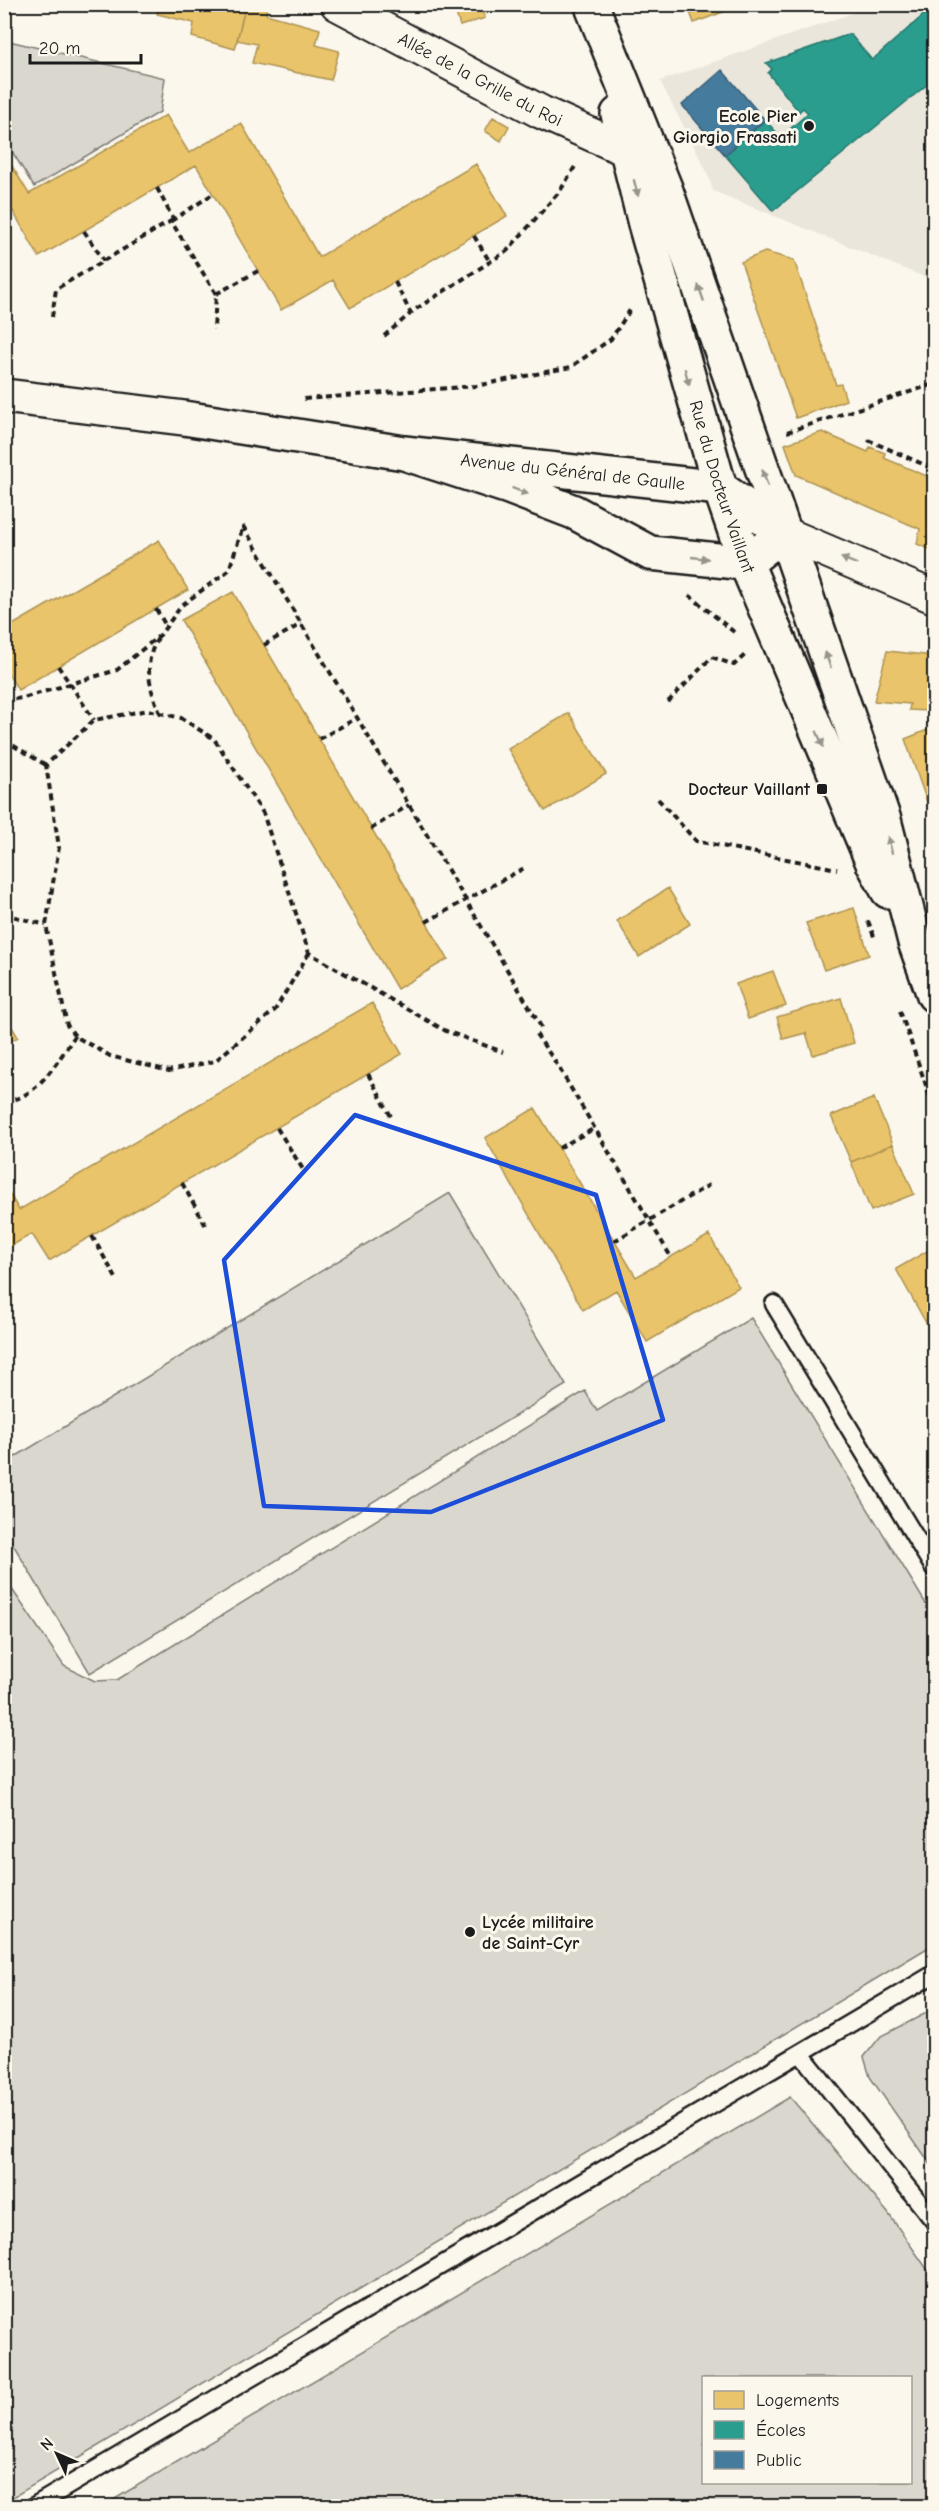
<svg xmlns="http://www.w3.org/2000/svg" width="939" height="2511" font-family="'Comic Neue',sans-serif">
<rect width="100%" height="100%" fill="#fbf7ec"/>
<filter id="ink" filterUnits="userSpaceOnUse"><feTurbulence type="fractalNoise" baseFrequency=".0167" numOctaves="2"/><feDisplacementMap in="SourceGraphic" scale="12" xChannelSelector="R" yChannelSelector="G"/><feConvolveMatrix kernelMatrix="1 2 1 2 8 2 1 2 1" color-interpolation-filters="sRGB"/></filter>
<g filter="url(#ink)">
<path fill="#eae6dc" d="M875,5H934V281L713,191L707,172L660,81Z"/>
<path fill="#dad7ce" stroke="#7b7a75" stroke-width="1.5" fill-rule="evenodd" d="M5,40L165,78L160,112L34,187L5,140Z
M450,1193L566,1385L90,1673L5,1531V1463Z
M751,1318L934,1617V1944L5,2502V1579L64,1666L95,1681L117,1680L585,1391L597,1411Z
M934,2009V2169L870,2077L864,2057L880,2037Z
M790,2097L888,2213L934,2279V2506H103ZM704,2378H910V2482H704Z"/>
<path fill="#e9c46a" stroke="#ac9253" stroke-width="1.5" d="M159,4H246L235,49L192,37L194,23L157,14Z
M246,4H268L266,14L320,29L316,45L339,51L331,80L252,63L257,44L237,40Z
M453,4H480L485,18L460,26Z
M687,4H744L694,23Z
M166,115L189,153L241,123L319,257L476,164L507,216L350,308L333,280L281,310L196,165L39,257L10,206L4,209V153L29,194Z
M493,117L509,126L501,141L485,131Z
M765,252L794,260L836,385L841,384L846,400L796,418L741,262Z
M822,432L868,452L870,447L885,453L884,458L934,479V551L917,544L920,529L796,475L785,444Z
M159,540L188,590L18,690L4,667V630Z
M233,592L448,959L397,989L181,620Z
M887,651L934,656V707H929L928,711L909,710L910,704L874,701Z
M569,713L606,774L545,811L508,749Z
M930,729L934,739V822L905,739Z
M668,888L690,924L639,957L617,921Z
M854,908L869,955L824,970L806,923Z
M773,971L786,1006L748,1019L736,984Z
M841,998L854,1043L813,1055L806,1033L783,1039L777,1017Z
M372,1003L402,1054L49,1261L32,1234L4,1250V1185L19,1210Z
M4,1014L18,1037L4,1045Z
M874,1098L893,1144L851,1162L831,1116Z
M535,1108L636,1277L709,1235L739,1287L647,1342L616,1290L583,1310L485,1138Z
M893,1144L914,1194L871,1211L851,1162Z
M934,1247V1316L925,1321L896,1269Z
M934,1316V1337L925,1321Z"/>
<path fill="#2a9d8f" stroke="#26766c" stroke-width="1.5" d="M934,6V79L773,211L725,155L765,120L781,137L808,113L803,108L799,112L768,73L772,69L766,63L850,34L872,60Z"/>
<path fill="#457b9d" stroke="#395e76" stroke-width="1.5" d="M722,70L765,120L725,155L682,105Z"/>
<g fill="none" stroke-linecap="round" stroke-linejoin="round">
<g stroke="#1c1c1c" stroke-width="21">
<path id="service" d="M774,1304L934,1568
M801,2054L934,2221
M34,2506L934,1974"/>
</g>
<g stroke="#1c1c1c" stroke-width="36">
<g id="minor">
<path id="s1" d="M337,4L541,112L626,150"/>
<path d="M784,533L934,597"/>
</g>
</g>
<g stroke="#1c1c1c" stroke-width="38">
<g id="tertiary">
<path id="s2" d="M4,396L184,418L404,453L720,488L784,533L746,563L650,553L574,512L509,487L404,453"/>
</g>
</g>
<g stroke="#1c1c1c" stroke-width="38">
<g id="secondary">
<path d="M593,9L665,188L884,820L915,942L934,995"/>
<path id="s3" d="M618,114L645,224L720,488L746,563L873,863L888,891"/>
</g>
</g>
<path stroke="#1c1c1c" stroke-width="4" stroke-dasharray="6 4.5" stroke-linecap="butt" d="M157,188L173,219
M171,221L213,194
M84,231L104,261
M474,236L490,262
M4,279L7,311
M395,282L411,314
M216,294L258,271
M52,317L56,289L171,221L216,294L214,330
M384,336L416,309L507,251L560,191L576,165
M304,399L476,386L571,367L611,339L632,307
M787,432L934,384
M868,440L934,469
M243,526L543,1030
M689,595L734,632
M156,609L166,626
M158,638C143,662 149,688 160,713
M264,645L301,624
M58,666L94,720
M4,700L23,698L117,670L160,635L182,605L229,570L243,527
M668,702L712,657L734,665L746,654
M319,739L357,718
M4,740L46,765
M658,799L696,841L837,869
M371,829L409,805
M4,914L46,925
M868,921L875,939
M426,922L526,867
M309,953L275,1010L215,1061L169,1071L110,1056L75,1036L67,1025L46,925L59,847L46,765L94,720L148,710L181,718L214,739L263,813L309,953L446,1031L503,1052
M900,1011L934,1108
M536,1034L556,1063L671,1257
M368,1074L393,1120
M4,1100C35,1103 60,1057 75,1036
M277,1128L304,1171
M559,1148L595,1128
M182,1183L206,1226
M92,1236L116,1278
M614,1241L709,1185"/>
<use href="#service" stroke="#fbf7ec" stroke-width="16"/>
<use href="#minor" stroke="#fbf7ec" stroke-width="32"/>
<use href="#tertiary" stroke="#fbf7ec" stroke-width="33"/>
<use href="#secondary" stroke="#fbf7ec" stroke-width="33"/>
</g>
<defs><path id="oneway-solid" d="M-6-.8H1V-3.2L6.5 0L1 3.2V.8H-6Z" transform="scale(1.5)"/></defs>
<g fill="#97948e">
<use href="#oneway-solid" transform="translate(636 188) rotate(75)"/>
<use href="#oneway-solid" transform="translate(701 293) rotate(-109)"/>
<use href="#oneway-solid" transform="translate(687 377) rotate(75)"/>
<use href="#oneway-solid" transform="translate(765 478) rotate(-109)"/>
<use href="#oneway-solid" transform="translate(520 491) rotate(21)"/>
<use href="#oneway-solid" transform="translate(700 558) rotate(6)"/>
<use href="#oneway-solid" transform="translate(849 561) rotate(-158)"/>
<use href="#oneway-solid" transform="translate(828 660) rotate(-109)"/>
<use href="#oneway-solid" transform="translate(820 739) rotate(67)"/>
<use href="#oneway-solid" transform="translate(890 845) rotate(-104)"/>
</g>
</g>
<path fill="none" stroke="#1d4ed8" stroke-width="4.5" stroke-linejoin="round" d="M355,1115L596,1195L663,1420L431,1512L264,1506L224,1260Z"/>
<g fill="#1c1c1c" stroke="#fbf7ec" stroke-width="2">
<circle cx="809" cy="126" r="6"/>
<rect x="816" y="783" width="12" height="12" rx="3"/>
<circle cx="470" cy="1932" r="6"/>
</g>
<g text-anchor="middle" stroke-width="6" stroke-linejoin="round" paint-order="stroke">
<g font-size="18" fill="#1c1c1c" stroke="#fbf7ec">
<text dy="6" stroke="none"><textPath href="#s1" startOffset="162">Allée de la Grille du Roi</textPath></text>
<text dy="6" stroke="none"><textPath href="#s2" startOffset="574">Avenue du Général de Gaulle</textPath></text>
<text dy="6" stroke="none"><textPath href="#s3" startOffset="387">Rue du Docteur Vaillant</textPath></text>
</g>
<g font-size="18" font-weight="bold" fill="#1c1c1c" stroke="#fbf7ec" text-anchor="end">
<text x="797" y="122">Ecole Pier<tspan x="797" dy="21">Giorgio Frassati</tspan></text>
<text x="810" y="795">Docteur Vaillant</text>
<text x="482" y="1928" text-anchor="start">Lycée militaire<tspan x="482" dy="21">de Saint-Cyr</tspan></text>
</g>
</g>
<rect width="939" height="2511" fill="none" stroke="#fbf7ec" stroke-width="24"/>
<rect x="12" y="12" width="915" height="2487" fill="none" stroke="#1c1c1c" stroke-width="2" filter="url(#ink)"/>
<rect x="702" y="2376" width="210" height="108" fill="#fbf7ec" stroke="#a29f99" stroke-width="1.5"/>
<rect x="714" y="2391" width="30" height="18" fill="#e9c46a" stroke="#a29f99" stroke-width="1.5"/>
<text x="756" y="2406" font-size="18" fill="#1c1c1c">Logements</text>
<rect x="714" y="2421" width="30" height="18" fill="#2a9d8f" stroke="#a29f99" stroke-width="1.5"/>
<text x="756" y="2436" font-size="18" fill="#1c1c1c">Écoles</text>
<rect x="714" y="2451" width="30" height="18" fill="#457b9d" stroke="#a29f99" stroke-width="1.5"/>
<text x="756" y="2466" font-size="18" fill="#1c1c1c">Public</text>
<g transform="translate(57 2454) rotate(314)" stroke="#fbf7ec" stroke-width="4.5" paint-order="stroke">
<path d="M0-4.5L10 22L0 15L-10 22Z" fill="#1c1c1c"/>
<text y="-9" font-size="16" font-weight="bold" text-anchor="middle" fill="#1c1c1c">N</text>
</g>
<path d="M30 54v9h111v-9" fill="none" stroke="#1c1c1c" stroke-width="3"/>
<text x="39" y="54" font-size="18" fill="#1c1c1c" stroke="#fbf7ec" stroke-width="4.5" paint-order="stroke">20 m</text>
</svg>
